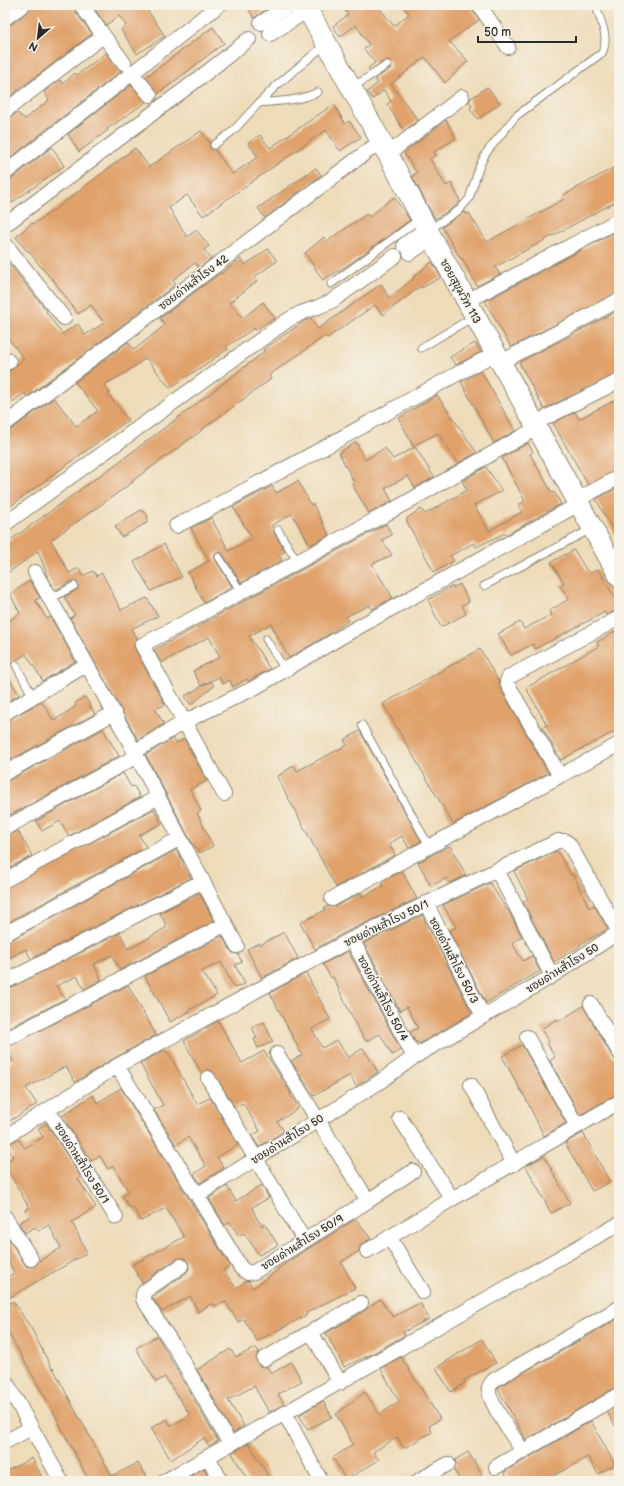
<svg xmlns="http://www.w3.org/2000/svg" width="624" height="1486" font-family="'Balsamiq Sans','Playpen Sans Thai',sans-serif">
<rect width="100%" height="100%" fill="#f7f3e8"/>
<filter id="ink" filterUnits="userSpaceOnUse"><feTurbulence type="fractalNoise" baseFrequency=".025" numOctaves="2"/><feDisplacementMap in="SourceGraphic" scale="8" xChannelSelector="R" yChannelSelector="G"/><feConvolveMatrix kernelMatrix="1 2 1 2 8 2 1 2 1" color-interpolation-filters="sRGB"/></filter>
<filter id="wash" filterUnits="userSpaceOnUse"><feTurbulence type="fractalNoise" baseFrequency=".012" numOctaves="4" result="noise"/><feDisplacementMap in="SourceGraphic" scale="16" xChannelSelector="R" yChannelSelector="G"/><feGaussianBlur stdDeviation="0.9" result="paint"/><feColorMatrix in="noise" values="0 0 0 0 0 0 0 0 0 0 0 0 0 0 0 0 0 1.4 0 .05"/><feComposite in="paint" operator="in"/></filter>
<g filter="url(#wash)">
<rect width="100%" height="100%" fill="#eedcb9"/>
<g id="blocks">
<path fill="#e0a16b" d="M31,5H73L74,10L92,34L5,100V26L10,25L28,12Z
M92,5H141L145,9L146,8L165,36L137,54L121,30L126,25L119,16L106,25Z
M246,5H272L254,18Z
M342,5H377L394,26L409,14L403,5H471L472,10L479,20L449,41L468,61L445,83L425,57L391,84L418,120L404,131L387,104L391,101L384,90L373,99L367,92L378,83L375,79L391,68V63L389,60L385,61L370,70L368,68L375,63L364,49L369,45L356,25L340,37L333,26L348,15Z
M213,27L224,43L158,94L146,77Z
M106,53L117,68L121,71L5,162V119L10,118L17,113L25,119L49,100L44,92L60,80L63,84L75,73L77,75Z
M131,85L146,102L107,129L108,130L79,152L68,134Z
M487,87L500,103L478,119L470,109L472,106L469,102L470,99Z
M334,104L345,124L349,121L361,137L340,151L326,130L203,216L187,195L169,208L187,237L196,230L209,246L204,250L211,259L199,268L195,263L173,280L176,284L27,397L25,393L5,407V375L24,359L5,334V259L47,311L46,312L62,334L78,324L85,335L104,323L91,305L78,314L54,281L41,267L28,250L27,251L16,237L32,223L33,224L54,210L135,148L149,167L201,131L210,143V148L215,150L232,174L258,157L248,143L260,135L270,148Z
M446,120L456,138L434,152L436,155L430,159L446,186L451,183L460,201L456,206L435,219L412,176L417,173L404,153Z
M52,147L64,166L10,204L5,197V181L10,180Z
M619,165V200L495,267L500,274L477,286L462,258L461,259L442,227L465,211L466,214L469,213L487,242L564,199L562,196Z
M316,168L321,175L265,218L258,208Z
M394,197L410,220L351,263L323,280L305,253L324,237L327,241L367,214L369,217Z
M619,230V292L511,347L485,301Z
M268,249L277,261L254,277L257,281L229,303L243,318L263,302L275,318L255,330L254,328L226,347L228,349L170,388L146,358L125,373L104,385L110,393L108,394L128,420L5,510V434L54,398L76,426L98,411L75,382L128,342L134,350L165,325L160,318L220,273L221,274L240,259L245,265Z
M432,262L441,277L422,288L421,286L383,315L375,305L327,338L325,336L269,375L271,379L201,430V431L132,481L133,482L51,540L69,573L79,568L83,576L93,571L97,576L102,573L121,610L147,598L158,616L131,629L137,639L134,644L135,649L165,705L155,709L164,724L138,740L70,618L75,615L64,597L78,589V583L75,581H72L55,590L45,572L46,571L38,551L5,575V544L120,461L195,405L264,352L263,350L306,320L311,319L318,329L381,284L389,298L414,278L413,277Z
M619,310V373L544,409L520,364V362Z
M475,343L481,352L456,365L450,357Z
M481,371L515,431L494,443L461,382Z
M437,395L477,453L458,463L438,433L413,446L399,418Z
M619,398V469L588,485L553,423L575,412L579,419Z
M356,442L365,460L385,448L393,459L415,447L434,477L415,488L408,476L385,488L392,501L369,513L352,484L354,482L339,453Z
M528,443L533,452L530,454L552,493L554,492L561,504L506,535L505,533L476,547L474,543L450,556L454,561L434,572L407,522V518L421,509L425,514L467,490L462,481L486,467L502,491L474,505L489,531L522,512L518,505L525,501L502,458Z
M298,481L311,505L313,504L329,535L310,545L292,514L272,525L274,533L285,551L279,555L282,561L241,583L223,554L221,552L217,553L214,555L215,559L232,587L204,603L188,572L209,561L191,528L211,518L229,551L252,538L233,507L272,486L276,493Z
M619,487V542L596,499Z
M141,510L147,514L148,522L122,537L115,526Z
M386,524L392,535L382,540L392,555L372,564L393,598L372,609L370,605L345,617L348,621L326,636L289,658L271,624L249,636L270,669L250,680L248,681L247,679L233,687L230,680L223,684L219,677L201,686L193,671L220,657L209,637L161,663L154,650Z
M164,544L182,577L151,591L134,562Z
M574,550L587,571H588L590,573L598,569L619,605V609L606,615L605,612L535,649L533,644L511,655L498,634L520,622L524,629L551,615L549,611L569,599L560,585L564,583L551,562Z
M30,581L40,598L35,600L47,619L50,617L75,661L43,681L26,654L5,667V624L20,613L10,594Z
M460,584L469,602L462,605L466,614L441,627L428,600L452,586L453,588Z
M619,629V729L561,760L542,727L547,725L526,688L599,646L597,642Z
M480,649L499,682L501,689L548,773L453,824L383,704Z
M5,671L19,695L5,703Z
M211,681L214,686L191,705L185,696Z
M85,697L95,714L5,763V721L42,702L54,721L76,706L75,703Z
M103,729L119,756L5,818V781L9,780Z
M360,731L421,841L409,848L402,836L389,844L395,855L336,887L277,777L294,765L297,771L347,745L344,740Z
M173,738L176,743L184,739L207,781L190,789L201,811L197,813L213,846L199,853L187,834L146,755Z
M123,773L131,787L134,786L140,797L69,836L60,821L42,831L36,821Z
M154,809L161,824L139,835L146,847L5,924V888Z
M18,831L32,856L5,870V836Z
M450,846L466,875L450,883L447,878L431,886L418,862Z
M176,850L184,864L183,865L191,878L31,959L26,949L5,960V942L9,941Z
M557,851L571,875L573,874L589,908L594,905L608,929L579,945L580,946L554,962L523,902L528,899L514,871Z
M402,871L417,899L348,931L315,949L300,923L325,910L324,908L328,906L332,907L336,906L361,893L362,897L383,886L381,882Z
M490,883L507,910H508L522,937L512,943L523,961L532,956L540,971L486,1003L449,931L456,927L443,905Z
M199,893L214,921L120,970L112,955L94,964L101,980L84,989L77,976L56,986L65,999L5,1030V990L120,933L128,949L137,945L167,927L160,913Z
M422,915L472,1013L419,1044L418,1042L416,1043L410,1032L418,1028L407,1007L400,1011L364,943Z
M284,932L298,958L262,978L247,949L259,943L260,945Z
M222,936L230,950L233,953L238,954L242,962L235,965L245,984L234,988L221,962L202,971L217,995L189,1010L190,1011L170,1022L145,976Z
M348,951L401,1050L392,1055L380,1034L366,1041L356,1025L333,977L331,978L323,964Z
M306,973L330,1019L312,1029L322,1048L337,1040L348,1058L363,1048L378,1072L356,1086L350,1075L314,1096L291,1061L302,1055L270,993Z
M128,985L156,1035L113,1059L75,1082L66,1066L26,1088L37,1104L8,1122L9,1124L5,1127V1066L13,1061L6,1048Z
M583,1006L612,1056L616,1060L619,1065V1094L615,1095L580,1115L550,1061L555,1057L547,1043L549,1042L541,1029L557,1019L558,1022Z
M218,1021L242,1063L264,1051L291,1093L290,1094L299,1108L277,1122L284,1131L259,1147L252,1136L260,1131L243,1103L235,1107L212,1071L208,1070L201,1073L184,1041Z
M264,1022L273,1042L258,1048L254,1039L257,1038L252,1027Z
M522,1045L566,1123L544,1136L522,1091H521L502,1056Z
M165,1050L167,1053L168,1052L197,1104L210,1098L238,1145L217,1157L224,1168L200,1183L194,1174L206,1166L188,1137L176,1145L154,1110L163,1105L140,1063Z
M121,1088L230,1266L223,1270L236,1288L246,1281H248L253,1288L278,1270V1269L290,1260L356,1219L371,1239L362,1244L359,1247V1251L341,1262L355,1288L306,1313L307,1315L257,1341L244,1319L238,1322L226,1302L214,1306L212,1303L198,1312L190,1296L162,1312L152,1297L186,1273L189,1269L188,1262L184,1258L176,1259L142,1283L132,1265L184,1237L166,1208L141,1221L133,1207L130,1208L122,1196L129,1192L113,1166L108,1169L100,1156L91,1161L62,1116L93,1095L97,1103Z
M46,1123L81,1177L78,1179L96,1207L72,1222L87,1253L5,1300V1278L15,1273L5,1256V1233L24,1263L27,1267L35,1266L39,1261L61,1248L49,1225L38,1231L35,1227L25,1233L19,1223L29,1217L25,1210L29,1208L5,1165V1163L13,1157L7,1145L18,1139L25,1148L43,1137L38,1129Z
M583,1133L610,1182L592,1191L565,1143Z
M544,1156L570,1203L551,1213L526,1166Z
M262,1185L269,1198L252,1207L256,1217L262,1226L265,1224L278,1245L259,1255L244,1233L239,1236L230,1222L225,1225L209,1198L227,1186L236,1201Z
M380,1299L393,1317L420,1303L429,1319L403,1332L405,1335L372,1354L344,1367L326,1333L363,1312Z
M13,1301L31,1328L52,1369L53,1368L75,1410L112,1476L138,1463L147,1477L138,1481H89L53,1411L5,1327V1305Z
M619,1318V1387L615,1388L526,1440L498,1389L500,1386Z
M157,1336L218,1441L209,1446L204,1438L171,1460L151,1428L167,1419L171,1426L190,1415L165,1377L156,1382L136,1348Z
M482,1339L496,1363L464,1380L465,1383L451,1392L436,1368Z
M256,1348L259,1352L256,1359L259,1366L267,1367L271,1374L291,1362L302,1381L278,1394L284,1404L269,1412L254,1386L228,1400L244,1426L233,1433L197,1370L230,1349L236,1357Z
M401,1357L440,1419L429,1426L432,1432L404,1448L397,1437L373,1452L379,1460L346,1480L333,1458L353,1444L336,1414L365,1392L380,1415L399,1401L381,1369Z
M323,1401L332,1417L308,1429L299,1415Z
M619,1405V1432L607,1412Z
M591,1421L615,1465L598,1474L588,1457L544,1481H509L504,1472Z
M249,1443L271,1481H248L232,1453Z
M468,1452L482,1474L470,1481H460L454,1470L456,1464L455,1460Z
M32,1458L44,1481H5V1472Z
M204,1468L211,1481H182Z"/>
</g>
</g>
<g filter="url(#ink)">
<use href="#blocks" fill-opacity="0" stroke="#8c8472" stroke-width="1"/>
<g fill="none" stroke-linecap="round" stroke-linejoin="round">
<g stroke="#8c8472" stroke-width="9">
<path id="service" d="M353,87L387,65
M259,103C280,101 299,101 318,92
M214,145L233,131L259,103L276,86L326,44
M430,229L459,210L469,199L480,165L486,153L516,116L602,53C610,37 600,21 596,5
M331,284L421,218
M421,348L473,317
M278,530L297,561
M219,557L241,592
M484,586L591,529
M50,599L74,586
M266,639L285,670
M16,665L33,697
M362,725L429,846"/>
</g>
<g stroke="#8c8472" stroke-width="16">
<path id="minor" d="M81,5L124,63
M479,5L508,47
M5,18L23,5
M261,23L289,5
M270,34L308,10
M132,73L150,95
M5,111L103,36
M388,154L462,97
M5,173L219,5
M5,225L206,73L249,39
M5,244L64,318
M404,245L427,228
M410,253L432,238
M467,301L619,220
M5,358L9,362
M501,362L619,300
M535,423L619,381
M5,424L381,141
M577,500L619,477
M5,524L288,320L301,313L318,307L332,301L395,256
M176,526C285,472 389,410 496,353
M35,572L114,713L237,946
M5,713L86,665
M134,752L184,722L254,688L353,630L579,504
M5,773L114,713
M560,776L508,685L507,681L509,677L619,618
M224,794L142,645L188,621L386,514L537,428
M5,828L137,756
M497,870L552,976
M5,880L158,797
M332,899L619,744
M426,903L483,1016
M5,934L180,838
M352,939L414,1057
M5,982L203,881
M591,1004L619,1052
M527,1037L577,1126
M5,1040L226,924
M277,1054L368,1201
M117,1066L352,939L558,841H565L569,844L619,932
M208,1078L304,1240
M471,1085L514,1164
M48,1110L116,1217
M400,1118L452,1199
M5,1137L117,1066L197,1195L378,1083L414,1057L552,976L619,932
M197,1195L241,1268L248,1273L254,1272L368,1201L413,1171
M5,1217L31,1259
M389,1237L423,1292
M367,1251L452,1199L619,1102
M181,1266L145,1291L143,1295V1299L174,1346L230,1444
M311,1332L340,1383
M264,1359L361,1303
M5,1380L61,1481
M285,1414L321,1481
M5,1442L31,1428
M523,1452C516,1440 486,1399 489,1388C489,1385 492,1383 494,1380L619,1308
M208,1457L221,1481
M496,1467L619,1395
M165,1481L619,1224
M418,1481L448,1464"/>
</g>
<g stroke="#8c8472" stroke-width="22">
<path id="secondary" d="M305,5L381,141L432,238L619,576"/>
</g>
<use href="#service" stroke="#fff" stroke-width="7"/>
<use href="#minor" stroke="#fff" stroke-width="14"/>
<use href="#secondary" stroke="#fff" stroke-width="20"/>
</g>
</g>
<g text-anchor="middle" stroke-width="3" stroke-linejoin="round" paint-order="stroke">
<g font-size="11" fill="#2b2b2b" stroke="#f7f3e8">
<text transform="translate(193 282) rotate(-37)" y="4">ซอยด่านสำโรง 42</text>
<text transform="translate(461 291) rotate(61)" y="4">ซอยสุขุมวิท 113</text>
<text transform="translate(386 923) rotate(-26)" y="4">ซอยด่านสำโรง 50/1</text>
<text transform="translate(454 960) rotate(63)" y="4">ซอยด่านสำโรง 50/3</text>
<text transform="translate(562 968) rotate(-32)" y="4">ซอยด่านสำโรง 50</text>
<text transform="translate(383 998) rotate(62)" y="4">ซอยด่านสำโรง 50/4</text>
<text transform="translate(287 1139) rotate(-32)" y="4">ซอยด่านสำโรง 50</text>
<text transform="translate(82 1163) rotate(58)" y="4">ซอยด่านสำโรง 50/1</text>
<text transform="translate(302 1242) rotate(-32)" y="4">ซอยด่านสำโรง 50/9</text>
</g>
</g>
<rect width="624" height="1486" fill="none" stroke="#f7f3e8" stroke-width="20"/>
<g transform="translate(38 38) rotate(208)" stroke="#f7f3e8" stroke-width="3" paint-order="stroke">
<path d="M0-3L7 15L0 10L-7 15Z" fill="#2b2b2b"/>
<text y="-6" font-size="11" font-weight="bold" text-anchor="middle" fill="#2b2b2b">N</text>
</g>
<path d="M478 36v6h98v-6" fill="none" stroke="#2b2b2b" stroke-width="2"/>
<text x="484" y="36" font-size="12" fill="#2b2b2b" stroke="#f7f3e8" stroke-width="3" paint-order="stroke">50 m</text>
</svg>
